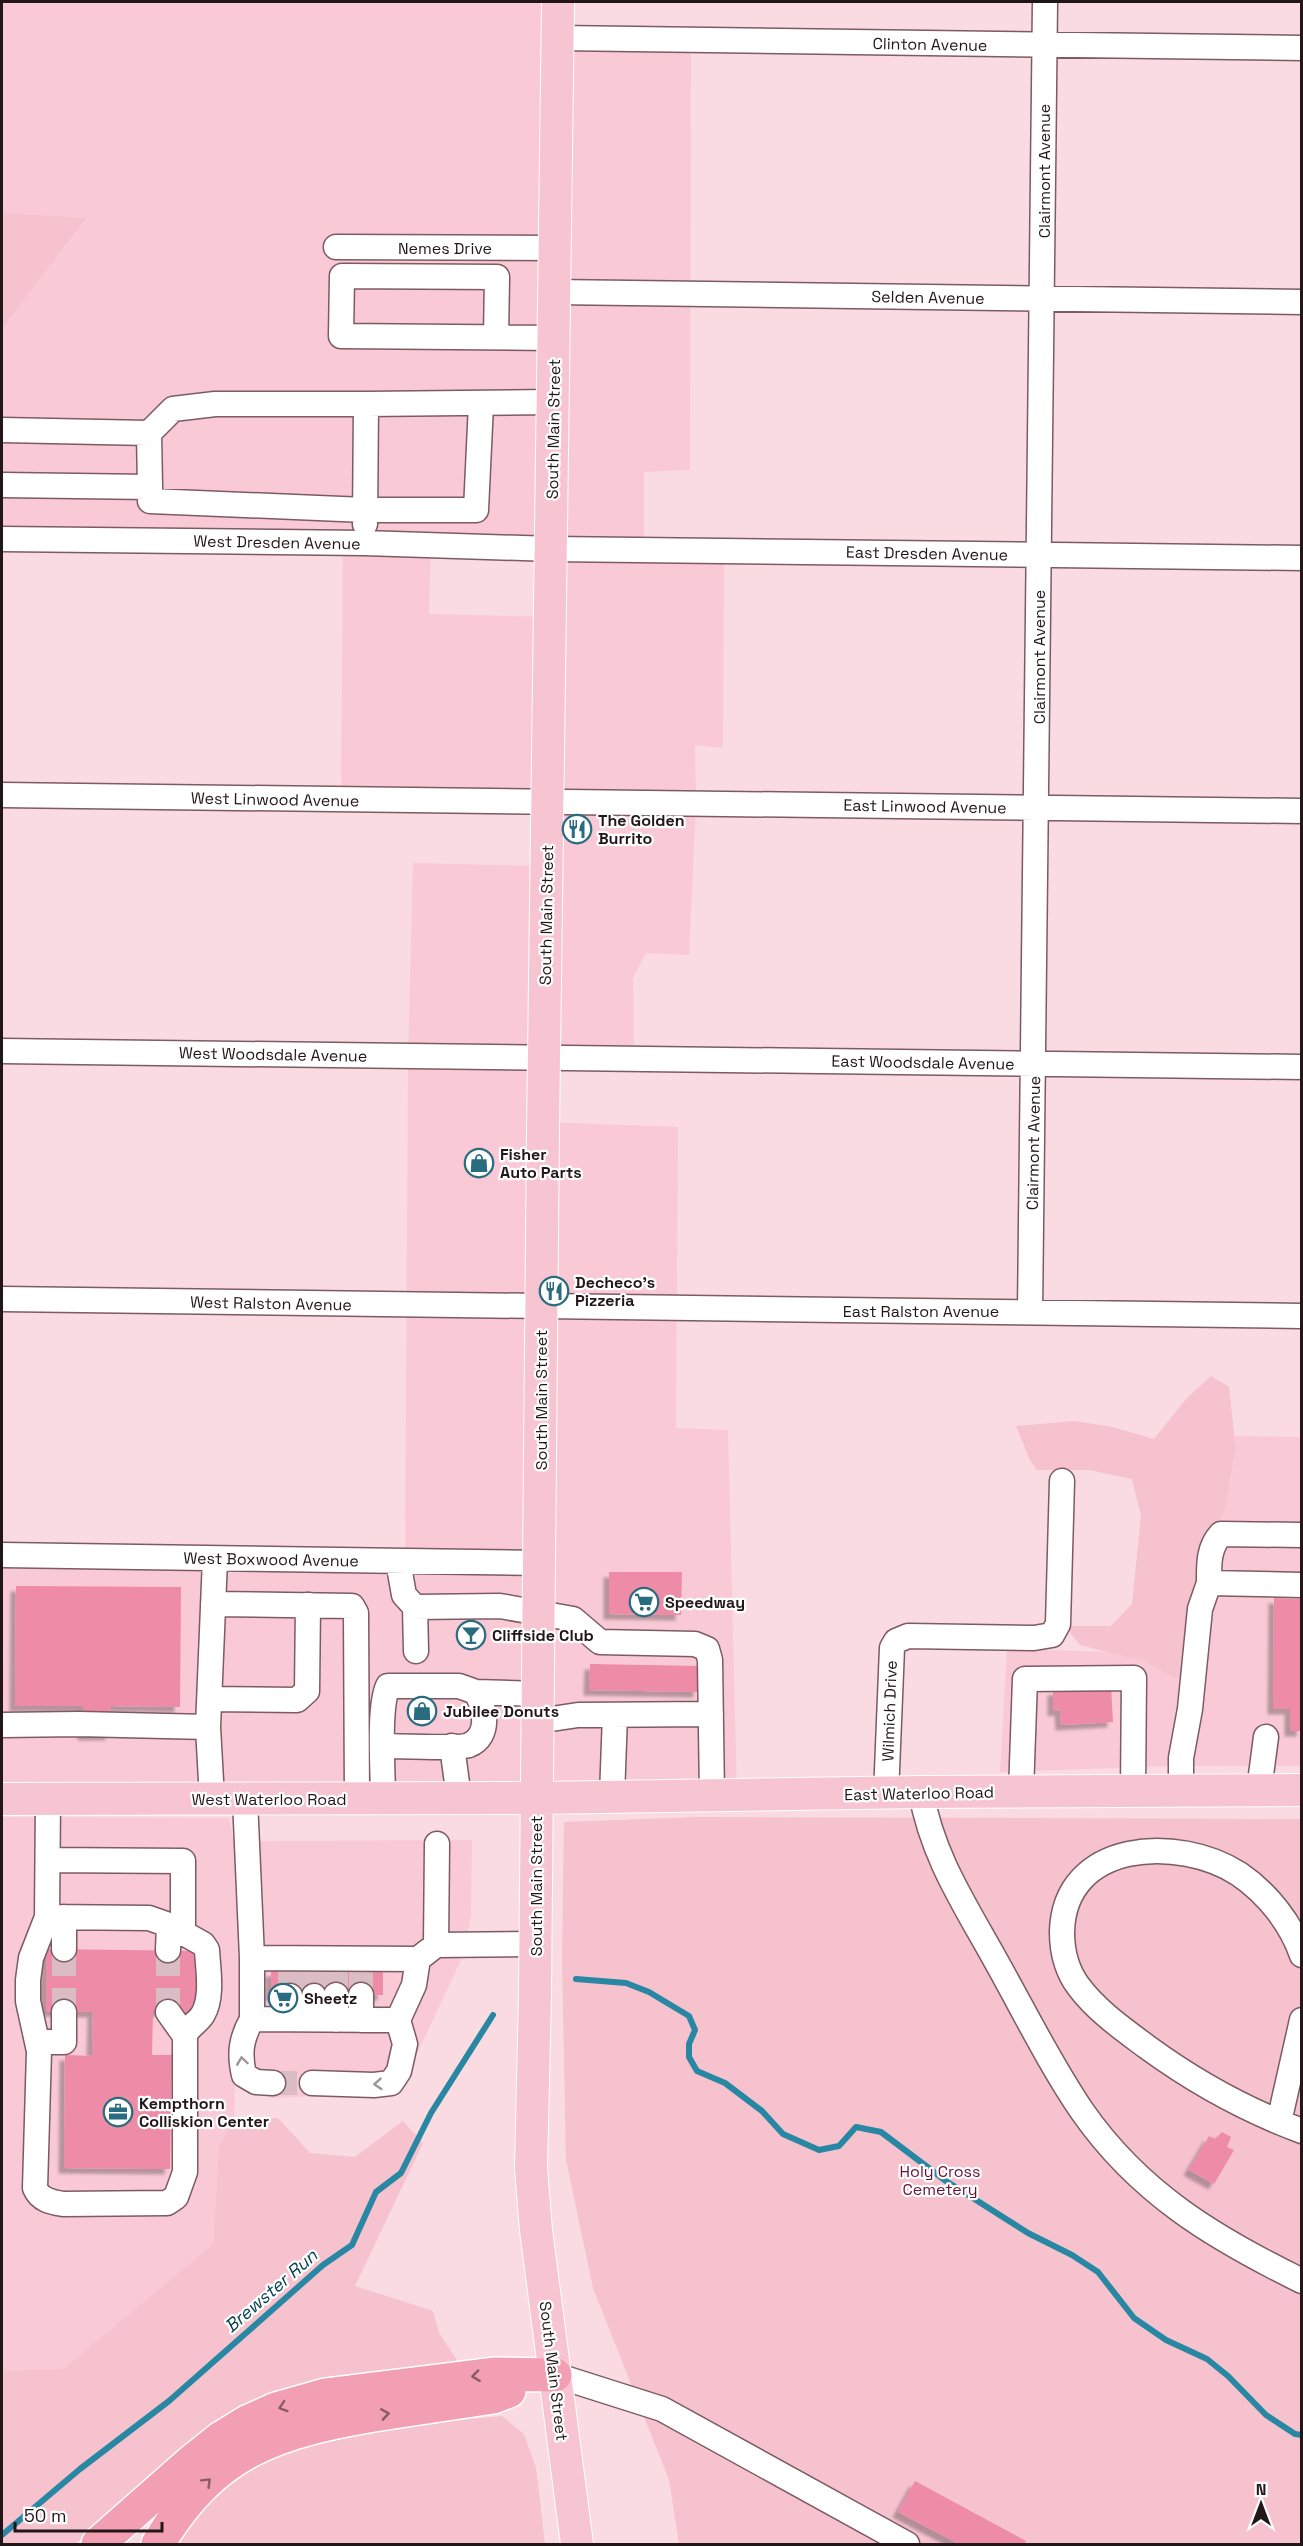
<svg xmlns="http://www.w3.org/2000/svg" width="1303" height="2546" font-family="'Space Grotesk',sans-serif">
<defs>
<filter id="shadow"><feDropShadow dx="-5.5" dy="5.5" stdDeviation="1.5" flood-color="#0004"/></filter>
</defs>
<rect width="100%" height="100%" fill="#fadbe2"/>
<path fill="#f9cad5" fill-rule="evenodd" d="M2,2H558V38L691,40L690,470L644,472V550L724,551L723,748L695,745L696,804L689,955L646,953L633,978L634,1058H545V1122L678,1127L676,1428L728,1430L737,1796L2,1799V1555L405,1561L408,1056L413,863L547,866L549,803L341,800L343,543L2,539V329L87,219L2,213ZM431,545L552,549L551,617L429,614Z
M1235,1436L1301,1437V1766H1171L1000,1772L1007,1649L1144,1653L1192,1594L1202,1552L1230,1485L1236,1450Z
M2,1817L229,1818L234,1841L472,1840L471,1916L462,1958L399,2092L271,2098L235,2082L234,2120L219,2145L213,2244L64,2370L2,2371Z"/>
<path fill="#f5c2ce" d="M2,213L87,218L2,329Z
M1211,1376L1229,1387L1236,1450L1225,1509L1202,1552L1193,1594L1190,1677H1173L1144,1661L1080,1645L1065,1626H1111L1132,1604L1141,1516L1132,1479L1089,1470H1037L1030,1460L1016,1426L1075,1421L1112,1427L1154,1439L1186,1399Z
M698,1817L1301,1819V2544H679L669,2480L593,2288L566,2160L562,1959L564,1822Z
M278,2118L310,2153L355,2157L403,2121L423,2143L355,2286L433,2311L439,2333L457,2360L128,2498L75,2544H2V2371L64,2369L213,2244L219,2145L234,2120Z
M502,2416L524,2434L536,2468L545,2544H171L208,2493L283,2447L380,2428Z"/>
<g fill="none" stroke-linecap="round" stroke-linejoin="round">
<path stroke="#2887a2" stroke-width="6" d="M576,1979L626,1983L649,1992L689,2016L695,2030L689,2044V2057L697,2071L725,2083L762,2111L783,2134L819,2150L839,2146L856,2127L881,2132L946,2181L1028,2233L1072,2255L1098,2272L1134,2318L1166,2340L1207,2359L1228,2376L1266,2415L1295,2434L1302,2435
M2,2535L80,2469L169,2401L323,2265L352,2245L376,2192L401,2173L431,2113L493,2015"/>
</g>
<path fill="#ee8ba6" filter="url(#shadow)" d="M609,1572H682L681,1615L609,1614Z
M16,1586L181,1587L180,1707L111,1706V1735H83V1706H15Z
M1274,1598L1302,1599V1731H1290V1709H1273Z
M590,1664L699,1666V1692L589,1690Z
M1111,1686L1113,1722L1061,1725L1060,1710L1053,1711V1690Z
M46,1949L201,1951V2012L153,2011L152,2055H172L170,2169L64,2168L65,2055L92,2056L93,2012L46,2011Z
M271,1971H383V1995L271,1996Z
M1222,2132L1231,2137L1227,2147L1234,2150L1214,2184L1189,2170L1209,2136L1215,2139Z
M915,2481L1026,2541L1024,2544H959L898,2512Z"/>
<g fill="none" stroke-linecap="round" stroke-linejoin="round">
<path stroke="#dabdc4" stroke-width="24" stroke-dasharray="24 12" stroke-linecap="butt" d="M290,1971V1996
M314,1971V1996
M336,1971V1995
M361,1995V1971
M64,2012V1949
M168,2012V1950
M273,2083H312"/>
<g stroke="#7c5b63" stroke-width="27">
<path id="minor" d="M558,38L1302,48
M336,247L555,248
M554,292L1302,302
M496,337L497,277L342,276L341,336L554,338
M2,430L149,433L173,409L215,404H366
M149,433L150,487
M2,485L150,487V501L365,510H476L481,404
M365,524L366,404L553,402
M2,539L364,543L552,549L1302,558
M2,795L1302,811
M2,1051L1302,1067
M2,1299L1302,1316
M1030,1312L1045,2
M1302,1535L1221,1534C1208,1548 1209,1565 1209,1583L1302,1585
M2,1555L540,1563
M398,1561L404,1595L415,1607L416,1651
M213,1604L352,1606L356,1613L357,1798
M415,1607L500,1606L573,1619L600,1642L695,1644L707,1649L710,1660L712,1796
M476,1692L538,1694
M210,1699L297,1700L307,1691L308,1605
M538,1721L578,1715L711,1714
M2,1725L79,1724L208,1727
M452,1746L459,1798
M1259,1790L1266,1737
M1181,1791V1758L1190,1709L1200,1609L1209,1583
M921,1792C932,1856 965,1905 996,1961C1024,2011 1050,2064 1082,2111C1139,2193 1214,2238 1302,2281
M1021,1792L1025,1679L1134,1678L1133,1791
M886,1795L892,1648L896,1641L908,1636L1034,1638L1052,1635L1058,1624L1062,1481
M612,1796L615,1715
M383,1798C383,1771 378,1708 388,1686H459L476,1692C485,1708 491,1736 469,1745C460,1749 398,1746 383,1746
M212,1799L208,1727L215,1559
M245,1799L252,1958V2019L398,2020
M48,1860L183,1861V1933
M47,1917L149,1918L169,1925L203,1944L207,1950C208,1969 213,1997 203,2014C198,2023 188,2026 185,2036V2172L176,2197L167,2203L63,2204C51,2202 40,2200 35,2188L39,2051L28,2001V1980L31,1958L47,1917L48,1799
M64,1917V1949
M436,1945L437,1844
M168,1950L169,1925
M1302,1955C1291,1923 1267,1893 1239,1874C1179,1835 1064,1840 1062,1932C1062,1952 1066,1970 1079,1987C1097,2011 1123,2029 1147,2047C1195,2082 1245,2110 1302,2131
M252,1958L418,1959L436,1945L535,1944
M336,1995V2020
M361,1995V2020
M290,1996V2019
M168,2012L185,2036
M252,2019C241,2039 239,2053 244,2075L256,2082L273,2083
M313,2019L314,1996
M37,2042H64V2012
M312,2083L374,2085L391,2083L399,2071L405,2044L398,2020L414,1985L418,1959
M1279,2122L1302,2020
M555,2375L662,2409L907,2544"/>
</g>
<g stroke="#fff" stroke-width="34">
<path id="major" d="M558,2L543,1131L535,1995L531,2169L536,2230L577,2544
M2,1799L537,1798L921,1792L1302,1790"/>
</g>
<g stroke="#fff" stroke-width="36">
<path id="highway" d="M98,2544L191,2462L221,2438L247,2422L276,2409L325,2395L494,2374L555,2375
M158,2544C214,2450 277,2431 380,2414C418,2408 455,2403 493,2397L509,2391"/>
</g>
<use href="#minor" stroke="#fff" stroke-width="24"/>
<use href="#major" stroke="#f7c5d1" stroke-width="32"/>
<use href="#highway" stroke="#f29eb3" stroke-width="33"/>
</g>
<defs><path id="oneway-chevron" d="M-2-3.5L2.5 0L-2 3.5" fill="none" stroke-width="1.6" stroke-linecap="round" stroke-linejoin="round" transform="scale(1.5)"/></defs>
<g stroke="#9c9698">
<use href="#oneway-chevron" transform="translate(242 2061) rotate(-98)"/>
<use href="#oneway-chevron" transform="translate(378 2084) rotate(176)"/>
</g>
<g stroke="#8a5a66">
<use href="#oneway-chevron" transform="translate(476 2376) rotate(173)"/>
<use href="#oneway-chevron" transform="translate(283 2407) rotate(162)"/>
<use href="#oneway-chevron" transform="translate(385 2414) rotate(-9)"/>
<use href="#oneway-chevron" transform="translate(207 2482) rotate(-45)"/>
</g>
<defs>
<g id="restaurant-ring" transform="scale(1.5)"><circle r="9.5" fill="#fff" stroke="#2a6c7f" stroke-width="1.5"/><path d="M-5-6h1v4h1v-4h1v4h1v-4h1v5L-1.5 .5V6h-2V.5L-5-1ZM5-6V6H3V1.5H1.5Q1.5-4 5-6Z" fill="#2a6c7f"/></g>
<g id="shop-ring" transform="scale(1.5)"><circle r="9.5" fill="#fff" stroke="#2a6c7f" stroke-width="1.5"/><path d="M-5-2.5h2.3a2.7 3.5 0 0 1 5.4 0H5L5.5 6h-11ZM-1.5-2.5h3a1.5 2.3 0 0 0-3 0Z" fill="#2a6c7f"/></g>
<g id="supermarket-ring" transform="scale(1.5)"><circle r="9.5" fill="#fff" stroke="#2a6c7f" stroke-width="1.5"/><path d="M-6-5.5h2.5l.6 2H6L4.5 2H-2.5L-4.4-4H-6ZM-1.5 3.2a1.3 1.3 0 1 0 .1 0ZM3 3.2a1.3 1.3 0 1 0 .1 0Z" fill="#2a6c7f"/></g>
<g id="bar-ring" transform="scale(1.5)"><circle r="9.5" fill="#fff" stroke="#2a6c7f" stroke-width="1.5"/><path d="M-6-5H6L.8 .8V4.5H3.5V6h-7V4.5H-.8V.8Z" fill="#2a6c7f"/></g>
<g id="office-ring" transform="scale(1.5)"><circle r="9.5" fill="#fff" stroke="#2a6c7f" stroke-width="1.5"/><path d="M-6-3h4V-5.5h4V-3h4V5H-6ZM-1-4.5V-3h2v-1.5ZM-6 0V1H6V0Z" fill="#2a6c7f"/></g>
</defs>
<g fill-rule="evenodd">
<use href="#restaurant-ring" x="577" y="829"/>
<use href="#shop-ring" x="479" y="1163"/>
<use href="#restaurant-ring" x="554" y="1291"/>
<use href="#supermarket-ring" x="644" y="1602"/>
<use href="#bar-ring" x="471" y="1635"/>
<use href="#shop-ring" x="422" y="1711"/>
<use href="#supermarket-ring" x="283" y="1998"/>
<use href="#office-ring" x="118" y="2112"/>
</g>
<g text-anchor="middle" stroke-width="4.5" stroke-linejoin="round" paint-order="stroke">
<g font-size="16" fill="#231619" stroke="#fff">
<text transform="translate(930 44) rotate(1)" y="6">Clinton Avenue</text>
<text transform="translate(1044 171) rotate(-90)" y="6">Clairmont Avenue</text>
<text x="445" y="254">Nemes Drive</text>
<text transform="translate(928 297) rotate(1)" y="6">Selden Avenue</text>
<text transform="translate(553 429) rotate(-89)" y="6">South Main Street</text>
<text transform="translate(277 542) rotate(1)" y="6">West Dresden Avenue</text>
<text transform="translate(927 553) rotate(1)" y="6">East Dresden Avenue</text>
<text transform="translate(1039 657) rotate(-90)" y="6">Clairmont Avenue</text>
<text transform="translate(275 799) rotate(1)" y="6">West Linwood Avenue</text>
<text transform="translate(925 806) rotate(1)" y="6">East Linwood Avenue</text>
<text transform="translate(546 915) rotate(-89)" y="6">South Main Street</text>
<text transform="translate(273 1054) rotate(1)" y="6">West Woodsdale Avenue</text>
<text transform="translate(923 1062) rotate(1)" y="6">East Woodsdale Avenue</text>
<text transform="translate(1033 1143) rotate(-89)" y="6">Clairmont Avenue</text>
<text transform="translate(271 1303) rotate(1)" y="6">West Ralston Avenue</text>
<text x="921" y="1317">East Ralston Avenue</text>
<text transform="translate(541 1400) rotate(-90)" y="6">South Main Street</text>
<text transform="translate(271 1559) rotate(1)" y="6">West Boxwood Avenue</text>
<text transform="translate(889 1711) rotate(-88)" y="6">Wilmich Drive</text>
<text transform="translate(919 1793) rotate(-1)" y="6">East Waterloo Road</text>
<text x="269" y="1805">West Waterloo Road</text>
<text transform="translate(536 1886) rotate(-90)" y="6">South Main Street</text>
<text transform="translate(554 2371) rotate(83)" y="6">South Main Street</text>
</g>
<g font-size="16" font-weight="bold" fill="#231619" stroke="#fff" text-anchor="start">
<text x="598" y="826">The Golden<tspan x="598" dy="18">Burrito</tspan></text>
<text x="500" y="1160">Fisher<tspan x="500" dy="18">Auto Parts</tspan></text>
<text x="575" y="1288">Decheco's<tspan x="575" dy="18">Pizzeria</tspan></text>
<text x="665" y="1608">Speedway</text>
<text x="492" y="1641">Cliffside Club</text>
<text x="443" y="1717">Jubilee Donuts</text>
<text x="304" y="2004">Sheetz</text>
<text x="139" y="2109">Kempthorn<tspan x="139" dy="18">Colliskion Center</tspan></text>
</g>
<g font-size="16" fill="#691234" stroke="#fff">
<text x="940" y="2177">Holy Cross<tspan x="940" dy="18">Cemetery</tspan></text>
</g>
<g font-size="18" font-style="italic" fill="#013f4e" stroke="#fff">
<text transform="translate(271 2291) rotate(-41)" y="6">Brewster Run</text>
</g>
</g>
<rect width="1303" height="2546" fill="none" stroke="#231619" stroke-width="6"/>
<g transform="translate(1261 2504)" stroke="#ffffff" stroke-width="4.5" paint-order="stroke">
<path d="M0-4.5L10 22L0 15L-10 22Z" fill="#231619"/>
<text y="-9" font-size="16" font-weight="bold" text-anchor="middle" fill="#231619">N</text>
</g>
<path d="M15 2522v9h147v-9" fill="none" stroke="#231619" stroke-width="3"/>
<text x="24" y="2522" font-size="18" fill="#231619" stroke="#ffffff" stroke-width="4.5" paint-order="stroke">50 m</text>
</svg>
